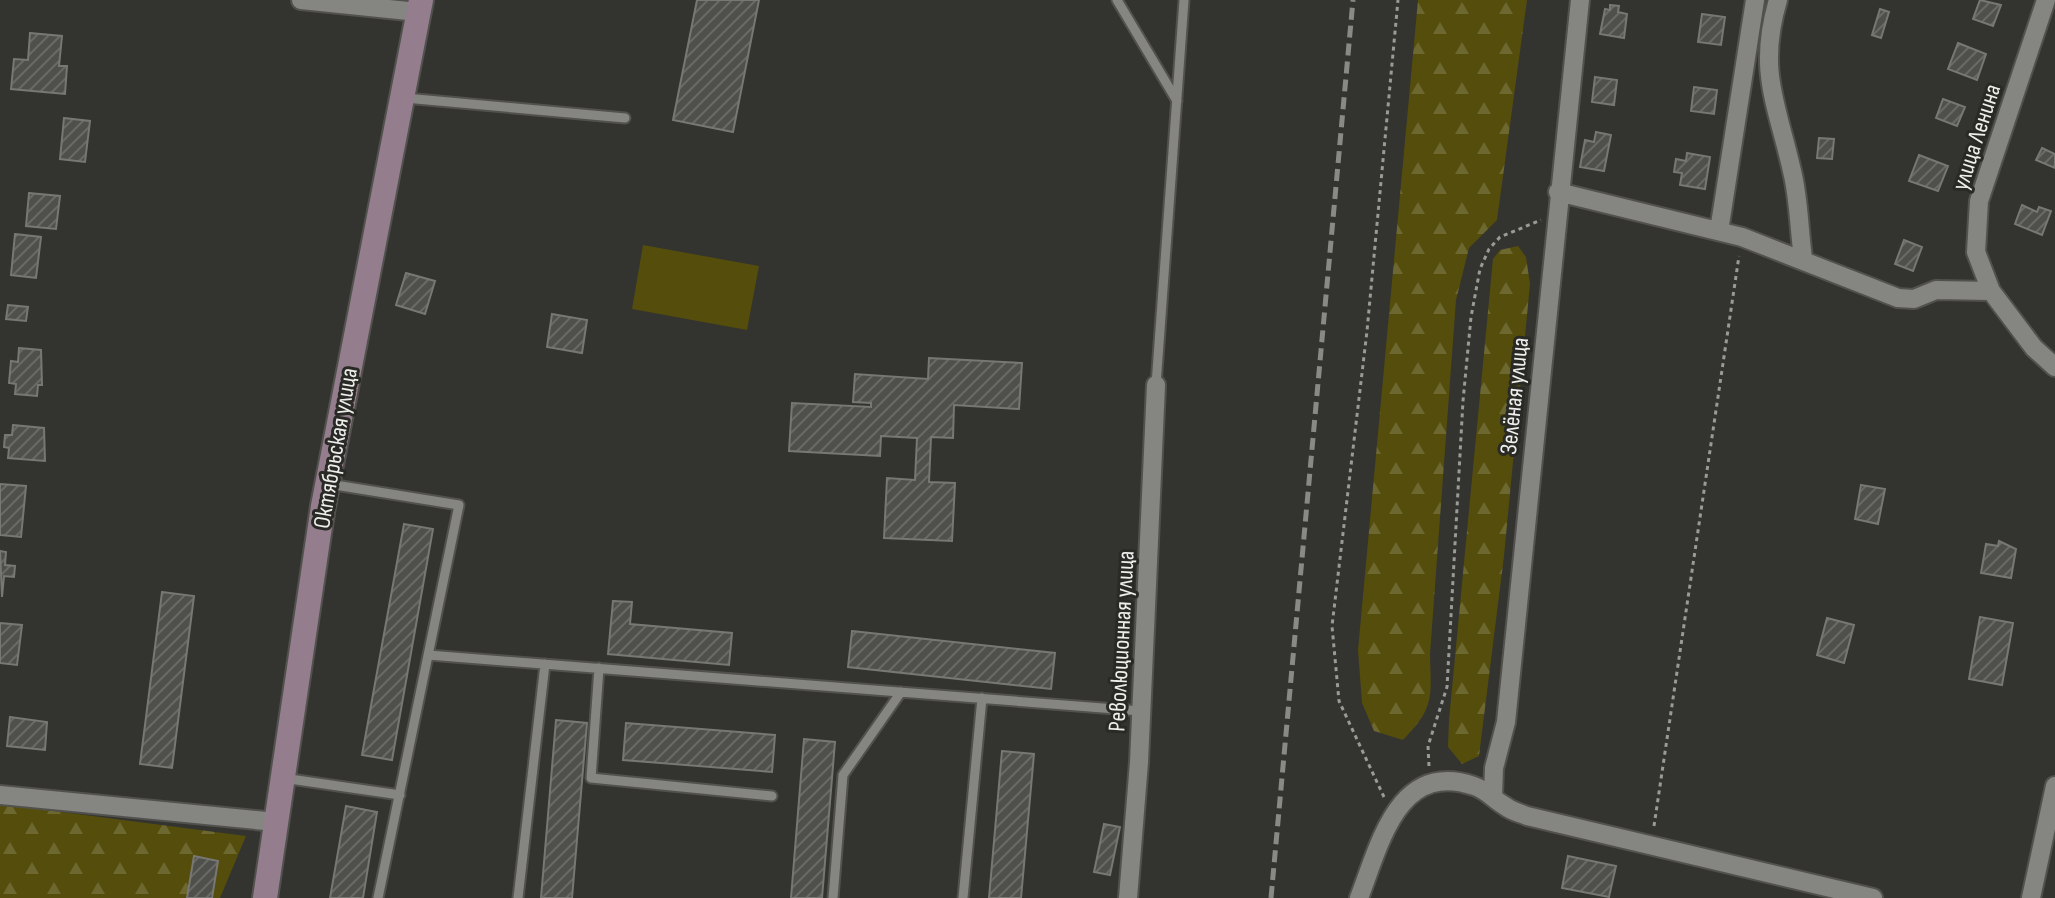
<svg xmlns="http://www.w3.org/2000/svg" width="2055" height="898" font-family="'Sofia Sans Condensed',sans-serif">
<defs>
<pattern id="forest-firs" width="22" height="20" patternUnits="userSpaceOnUse" patternTransform="scale(2)"><rect width="22" height="20" fill="#544d0c"/><path d="M5 1l3.5 6h-7zM16 11l3.5 6h-7z" fill="#6d6730"/></pattern>
<pattern id="building-hatch" width="6" height="6" patternUnits="userSpaceOnUse" patternTransform="scale(2)"><rect width="6" height="6" fill="#4f4f4b"/><path d="M-1 1l2-2M0 6l6-6M5 7l2-2" fill="none" stroke="#696965"/></pattern>
</defs>
<rect width="100%" height="100%" fill="#33332f"/>
<path fill="#544d0c" d="M643,245L759,266L747,330L632,309Z"/>
<path fill="url(#forest-firs)" d="M1418,0H1527L1497,220L1469,248L1456,300L1430,654C1431,698 1435,707 1403,740L1374,731L1362,703L1358,650Z
M1518,246L1526,257L1530,284L1504,556L1479,756L1462,764L1448,747L1449,720L1493,259L1500,250Z
M0,804L246,836L220,898H0Z"/>
<path fill="url(#building-hatch)" stroke="#777773" stroke-width="2" d="M697,0H759L733,132L673,120Z
M1980,0L2001,5L1993,26L1973,19Z
M1610,5L1619,6L1618,12L1627,14L1624,38L1600,34L1605,9L1610,10Z
M1880,9L1889,12L1881,38L1872,35Z
M1702,14L1725,17L1721,45L1698,42Z
M30,33L62,36L59,66H67L65,94L11,89L14,59L28,60Z
M1958,43L1986,54L1977,80L1948,69Z
M1595,77L1617,80L1614,105L1592,102Z
M1694,87L1717,90L1714,114L1691,111Z
M1943,99L1965,107L1957,126L1936,118Z
M64,118L90,121L85,162L60,159Z
M1596,132L1611,135L1604,171L1580,167L1585,140L1594,142Z
M1819,138L1834,139L1832,159L1817,158Z
M2042,148L2055,154V168L2036,160Z
M1687,153L1710,157L1705,189L1680,185L1682,173L1674,172L1676,159L1686,161Z
M1919,155L1948,166L1938,191L1909,181Z
M29,193L60,196L56,229L26,226Z
M2022,205L2037,212L2039,207L2051,211L2042,235L2015,224Z
M15,234L41,237L36,278L11,275Z
M1904,240L1922,247L1913,271L1895,264Z
M406,273L435,281L425,314L396,305Z
M8,305L28,307L26,321L6,319Z
M552,314L587,320L582,353L547,347Z
M19,348L41,350L42,385H38L37,396L15,394L16,384L9,383L11,361L18,362Z
M929,358L1022,363L1019,409L954,405L953,438L931,437L929,482L955,483L952,541L884,538L887,478L915,480L917,438L881,436L880,456L789,451L792,403L871,407V403L853,402L855,374L928,379Z
M13,425L44,428L45,461L8,458L9,448L4,447L5,435H12Z
M0,484L26,486L21,537L0,535Z
M1861,485L1885,489L1878,524L1855,519Z
M404,524L433,529L392,760L362,755Z
M1999,541L2016,549L2011,578L1981,573L1986,544L1998,546Z
M0,551L6,552L5,565L15,566L14,577L4,576L2,597Z
M162,592L194,596L172,768L140,764Z
M613,601L632,602L630,624L732,633L729,665L608,654Z
M1980,617L2013,623L2002,685L1969,679Z
M1827,618L1854,625L1844,663L1817,655Z
M0,623L22,625L17,665L0,663Z
M852,631L1055,653L1051,689L848,667Z
M10,717L47,722L45,750L7,746Z
M556,720L587,723L572,898H541Z
M626,723L775,735L772,772L623,760Z
M804,739L835,742L822,898H791Z
M1002,751L1034,754L1021,898H989Z
M346,806L377,812L363,898H330Z
M1104,824L1120,827L1110,875L1094,872Z
M194,856L218,861L212,898H187Z
M1568,856L1616,866L1609,897L1562,888Z"/>
<g fill="none" stroke-linecap="round" stroke-linejoin="round">
<g stroke="#52514e" stroke-width="13">
<path id="lane" d="M1117,0L1177,101
M405,98L625,118
M1156,385L1184,0
M329,484L459,505L378,898
M428,655L1141,711
M599,668L591,778L772,796
M283,778L400,795
M518,898L545,664
M833,898L843,775L901,692
M963,898L982,698"/>
</g>
<g stroke="#52514e" stroke-width="22">
<path id="street" d="M301,0L418,12
M1778,0C1757,71 1777,104 1792,171C1799,199 1799,229 1803,258
M1558,192L1742,237L1898,298L1914,299L1936,290L1991,291L2034,348L2055,367
M1719,231L1755,0
M1991,291L1976,252L1979,201L2046,0
M0,795L276,822
M1493,796L1494,768L1506,722L1580,0
M1128,898L1139,762L1156,385
M1359,898C1380,844 1398,760 1474,786C1487,790 1494,800 1505,806C1511,811 1520,813 1527,816L1873,898
M2031,898L2055,786"/>
</g>
<g stroke="#52514e" stroke-width="28">
<path id="secondary" d="M265,898L323,506L421,0"/>
</g>
<path stroke="#9a9a97" stroke-width="3" stroke-dasharray="4 4" stroke-linecap="butt" d="M1429,766L1428,746L1447,687L1463,401L1471,317L1480,269L1489,249L1500,237L1541,220
M1384,797L1339,701L1332,626L1367,331L1398,0
M1654,826L1739,256"/>
<use href="#lane" stroke="#858581" stroke-width="9"/>
<use href="#street" stroke="#858581" stroke-width="18"/>
<use href="#secondary" stroke="#947e8d" stroke-width="24"/>
<path stroke="#898986" stroke-width="5" stroke-dasharray="12 6" stroke-linecap="butt" d="M1271,898L1353,0"/>
</g>
<g text-anchor="middle" stroke-width="6" stroke-linejoin="round" paint-order="stroke">
<g font-size="24" fill="#eeeeec" stroke="#292925">
<text transform="translate(1976 137) rotate(-72)" y="8">улица Ленина</text>
<text transform="translate(1514 396) rotate(-84)" y="8">Зелёная улица</text>
<text transform="translate(335 448) rotate(-80)" y="8">Октябрьская улица</text>
<text transform="translate(1121 641) rotate(-87)" y="8">Революционная улица</text>
</g>
</g>
</svg>
